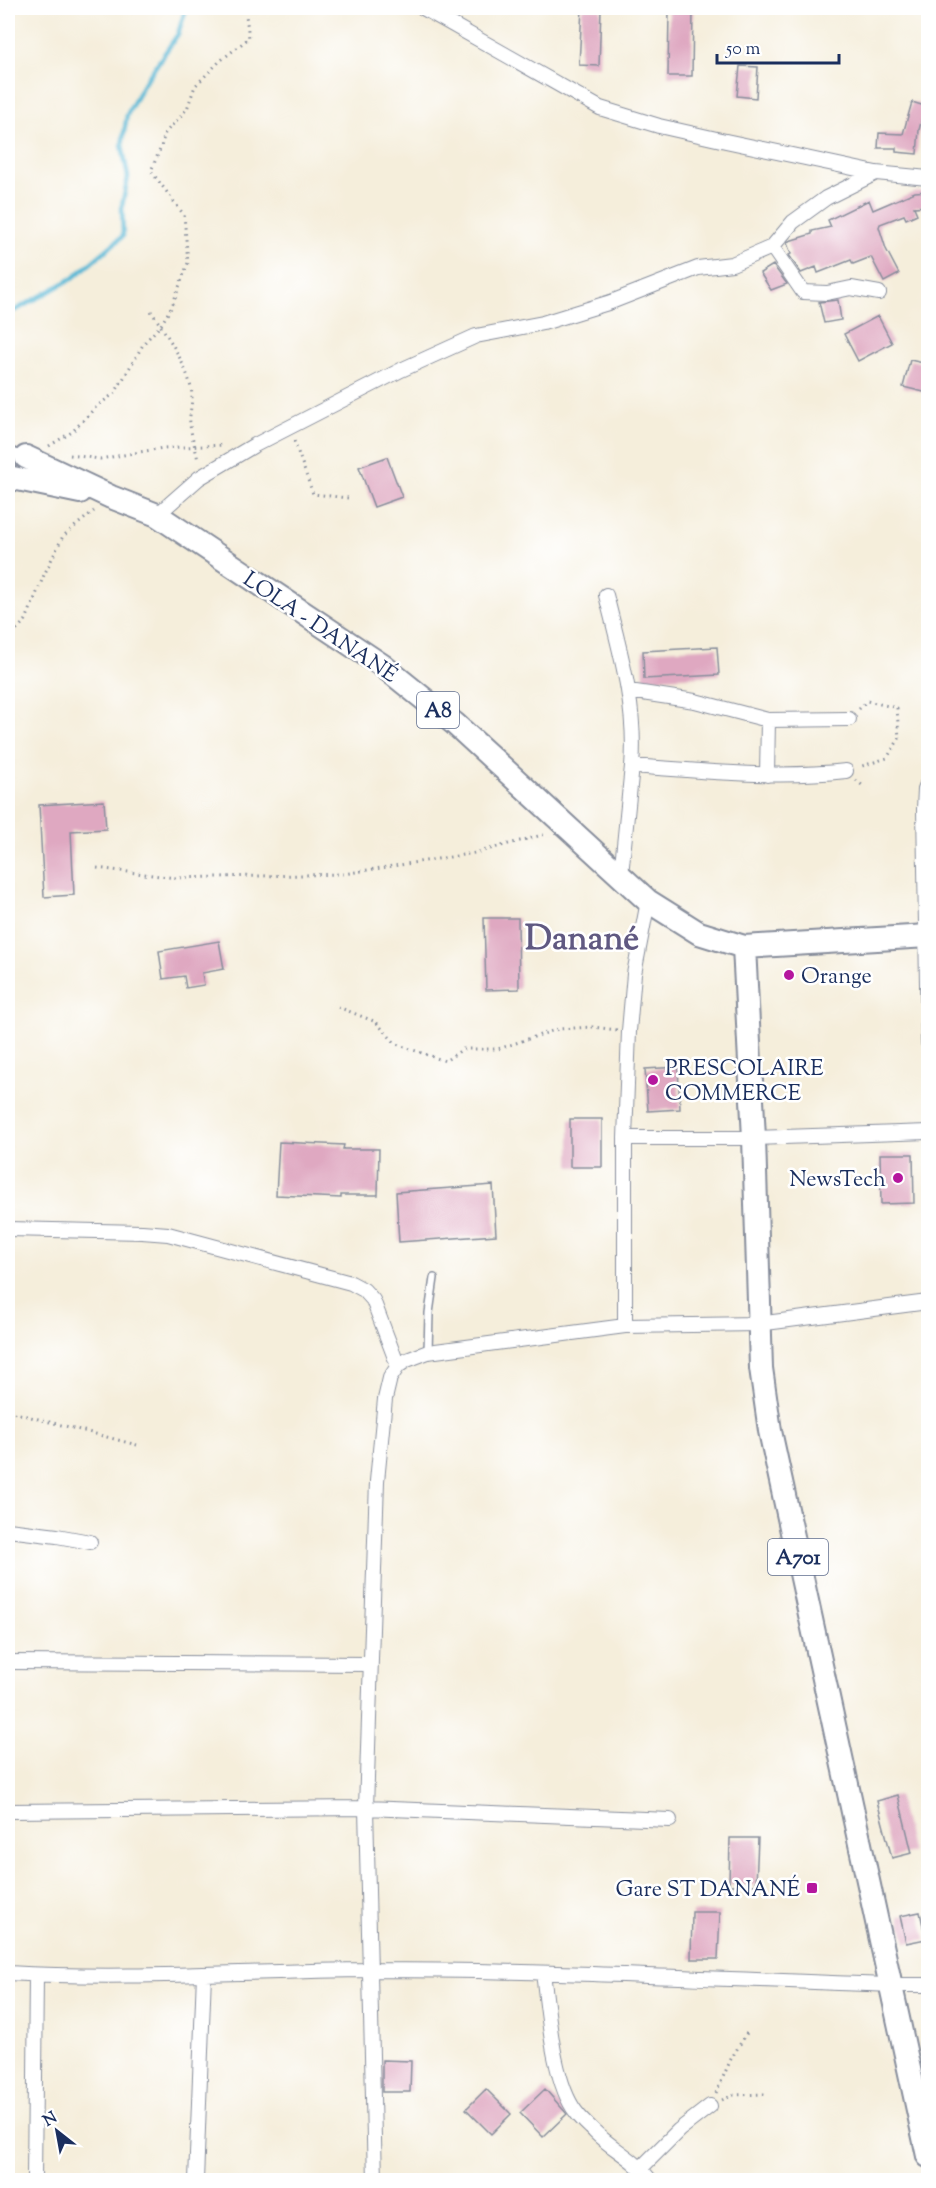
<svg xmlns="http://www.w3.org/2000/svg" width="936" height="2188" font-family="'Sorts Mill Goudy',serif">
<rect width="100%" height="100%" fill="#fff"/>
<filter id="ink" filterUnits="userSpaceOnUse"><feTurbulence type="fractalNoise" baseFrequency=".0167" numOctaves="2"/><feDisplacementMap in="SourceGraphic" scale="12" xChannelSelector="R" yChannelSelector="G"/><feConvolveMatrix kernelMatrix="1 2 1 2 8 2 1 2 1" color-interpolation-filters="sRGB"/></filter>
<filter id="wash" filterUnits="userSpaceOnUse"><feTurbulence type="fractalNoise" baseFrequency=".008" numOctaves="4" result="noise"/><feDisplacementMap in="SourceGraphic" scale="24" xChannelSelector="R" yChannelSelector="G"/><feGaussianBlur stdDeviation="1.35" result="paint"/><feColorMatrix in="noise" values="0 0 0 0 0 0 0 0 0 0 0 0 0 0 0 0 0 1.4 0 .05"/><feComposite in="paint" operator="in"/></filter>
<g filter="url(#wash)">
<rect width="100%" height="100%" fill="#f5eedb"/>
<g fill="none" stroke-linecap="round" stroke-linejoin="round">
<path stroke="#56b8d5" stroke-width="4.5" d="M8,311L16,310L73,278L123,236L122,206L128,177L122,145L127,115L142,86L178,34L186,8"/>
</g>
<g id="blocks">
<path fill="#dfa8c1" d="M582,8L601,9L599,66L579,65Z
M669,9H693L692,76H668Z
M740,66L758,67L756,98L737,96Z
M912,102L928,107V119L922,118L919,130L917,154L896,152V148H878L879,133L903,134Z
M928,191V206L914,207L917,214L906,219L904,215L880,224L879,227L886,249L899,274L884,282L871,257L853,264L851,260L818,273L816,267L801,273L789,255L791,254L787,243L789,241L812,234V231L831,227L828,220L869,200L873,210L915,192Z
M773,265L787,284L771,290L760,273Z
M838,300L841,320L824,323L819,302Z
M878,316L892,343L858,361L844,334Z
M910,360L928,364V393L903,387Z
M387,457L402,497L374,507L359,467Z
M717,647L719,675L644,679L643,651Z
M104,801L106,829L71,831L74,895L44,897L39,805Z
M484,918H518L519,989L486,990Z
M219,941L224,969L202,973L204,985L186,988L184,976L163,979L159,951Z
M678,1067L680,1109L648,1111L645,1069Z
M570,1119H602V1167H570Z
M279,1142L344,1145L343,1149H379L378,1195H341V1198L276,1195Z
M880,1154H913L914,1203L881,1204Z
M493,1185L496,1235L399,1242L396,1192Z
M898,1795L912,1853L892,1858L877,1801Z
M730,1838H758L756,1885H729Z
M692,1912H720L718,1959H691Z
M920,1912L926,1939L906,1943L900,1916Z
M382,2060L411,2061L410,2092H382Z
M486,2089L511,2114L491,2134L466,2109Z
M545,2089L567,2114L543,2137L520,2113Z"/>
</g>
</g>
<g filter="url(#ink)">
<use href="#blocks" fill-opacity="0" stroke="#888e9c" stroke-width="1.5"/>
<g fill="none" stroke-linecap="round" stroke-linejoin="round">
<g stroke="#888e9c" stroke-width="10">
<path id="service" d="M8,450L23,456
M428,1352L429,1313L434,1278"/>
</g>
<g stroke="#888e9c" stroke-width="16">
<path id="minor" d="M423,8L600,108L659,126L721,140L876,173L928,178
M772,247L803,292L827,293L851,288L879,293
M157,515L199,478L253,446L401,370L476,336L543,323L611,302L698,268L732,264L772,247L793,222L826,198L876,173
M606,595C620,651 637,708 632,766
M629,691L695,701L768,720
M767,775L768,720L849,719
M928,782L925,789L924,809L928,1043
M621,875L632,766C703,771 775,779 846,771
M625,1138H754L928,1132
M8,1229L142,1232L168,1234L351,1283L364,1290L373,1300L398,1366
M625,1326L758,1324L928,1302
M8,1530L57,1536L90,1542
M8,1662L370,1664
M8,1811L366,1808L670,1820
M8,1973C128,1980 250,1971 370,1970C544,1970 718,1979 892,1985H928
M543,1973C548,2009 553,2083 576,2112C581,2119 588,2125 595,2132C613,2150 634,2158 650,2180
M641,2168L679,2130L710,2106
M34,2180L36,1975
M196,2180L204,1974
M375,2180L366,1808L377,1481L385,1399L390,1378L398,1366L407,1360L428,1352L625,1326V1138L629,1031L634,974L648,901"/>
</g>
<g stroke="#888e9c" stroke-width="26">
<path id="primary" d="M26,457L111,497L157,515L383,666L455,724L648,901L699,933L744,947L928,936
M8,477L80,492
M744,947L754,1138L761,1368L770,1431L928,2156"/>
</g>
<path stroke="#888e9c" stroke-width="3" stroke-dasharray="1.5 4.5" stroke-linecap="butt" d="M151,311C165,332 191,370 192,396C192,405 189,415 190,424C191,436 196,448 198,461
M294,441L313,494L348,498
M49,446L72,432L97,406L115,393L144,343L161,325L172,306L188,263L184,215L151,171L161,147L165,133L187,109L195,86L220,61L249,38L245,8
M70,455L100,459L163,448L224,445
M8,638L26,620L44,575L63,536L94,511
M859,709L867,701L897,708L899,739L887,758L859,767
M856,780L864,787
M97,868L176,878L343,874L475,853L546,834
M338,1007L376,1022L396,1044L445,1061L463,1049H498L558,1029L593,1027L617,1030
M8,1411L137,1445
M716,2093L731,2059L748,2031
M722,2100L733,2095L767,2094"/>
<use href="#service" stroke="#fff" stroke-width="7"/>
<use href="#minor" stroke="#fff" stroke-width="14"/>
<use href="#primary" stroke="#fff" stroke-width="22"/>
</g>
</g>
<g fill="#b5179e" stroke="#fff" stroke-width="2">
<circle cx="789" cy="975" r="6"/>
<circle cx="653" cy="1080" r="6"/>
<circle cx="898" cy="1178" r="6"/>
<rect x="806" y="1882" width="12" height="12" rx="3"/>
</g>
<g text-anchor="middle" stroke-width="5" stroke-linejoin="round" paint-order="stroke">
<g fill="#fff" stroke="#5f6d8e" stroke-width="1.5">
<rect x="417" y="692" width="42" height="36" rx="4.5"/>
<rect x="768" y="1539" width="60" height="36" rx="4.5"/>
</g>
<g font-size="21" font-weight="bold" fill="#1b2f5e">
<text x="438" y="717">A8</text>
<text x="798" y="1564">A701</text>
</g>
<g font-size="22" fill="#1b2f5e" stroke="#fff">
<text transform="translate(321 626) rotate(34)" y="8">LOLA - DANANÉ</text>
</g>
<g font-size="22" fill="#1b2f5e" stroke="#fff" text-anchor="start">
<text x="801" y="983">Orange</text>
<text x="665" y="1075">PRESCOLAIRE<tspan x="665" dy="25">COMMERCE</tspan></text>
<text x="886" y="1186" text-anchor="end">NewsTech</text>
<text x="800" y="1896" text-anchor="end">Gare ST DANANÉ</text>
</g>
<g font-size="34" font-weight="bold" fill="#605981" stroke="#fff">
<text x="582" y="949">Danané</text>
</g>
</g>
<rect width="936" height="2188" fill="none" stroke="#fff" stroke-width="30"/>
<g transform="translate(57 2131) rotate(329)" stroke="#ffffff" stroke-width="4.5" paint-order="stroke">
<path d="M0-4.5L10 22L0 15L-10 22Z" fill="#1b2f5e"/>
<text y="-9" font-size="16" font-weight="bold" text-anchor="middle" fill="#1b2f5e">N</text>
</g>
<path d="M717 54v9h122v-9" fill="none" stroke="#1b2f5e" stroke-width="3"/>
<text x="726" y="54" font-size="18" fill="#1b2f5e" stroke="#ffffff" stroke-width="4.5" paint-order="stroke">50 m</text>
</svg>
